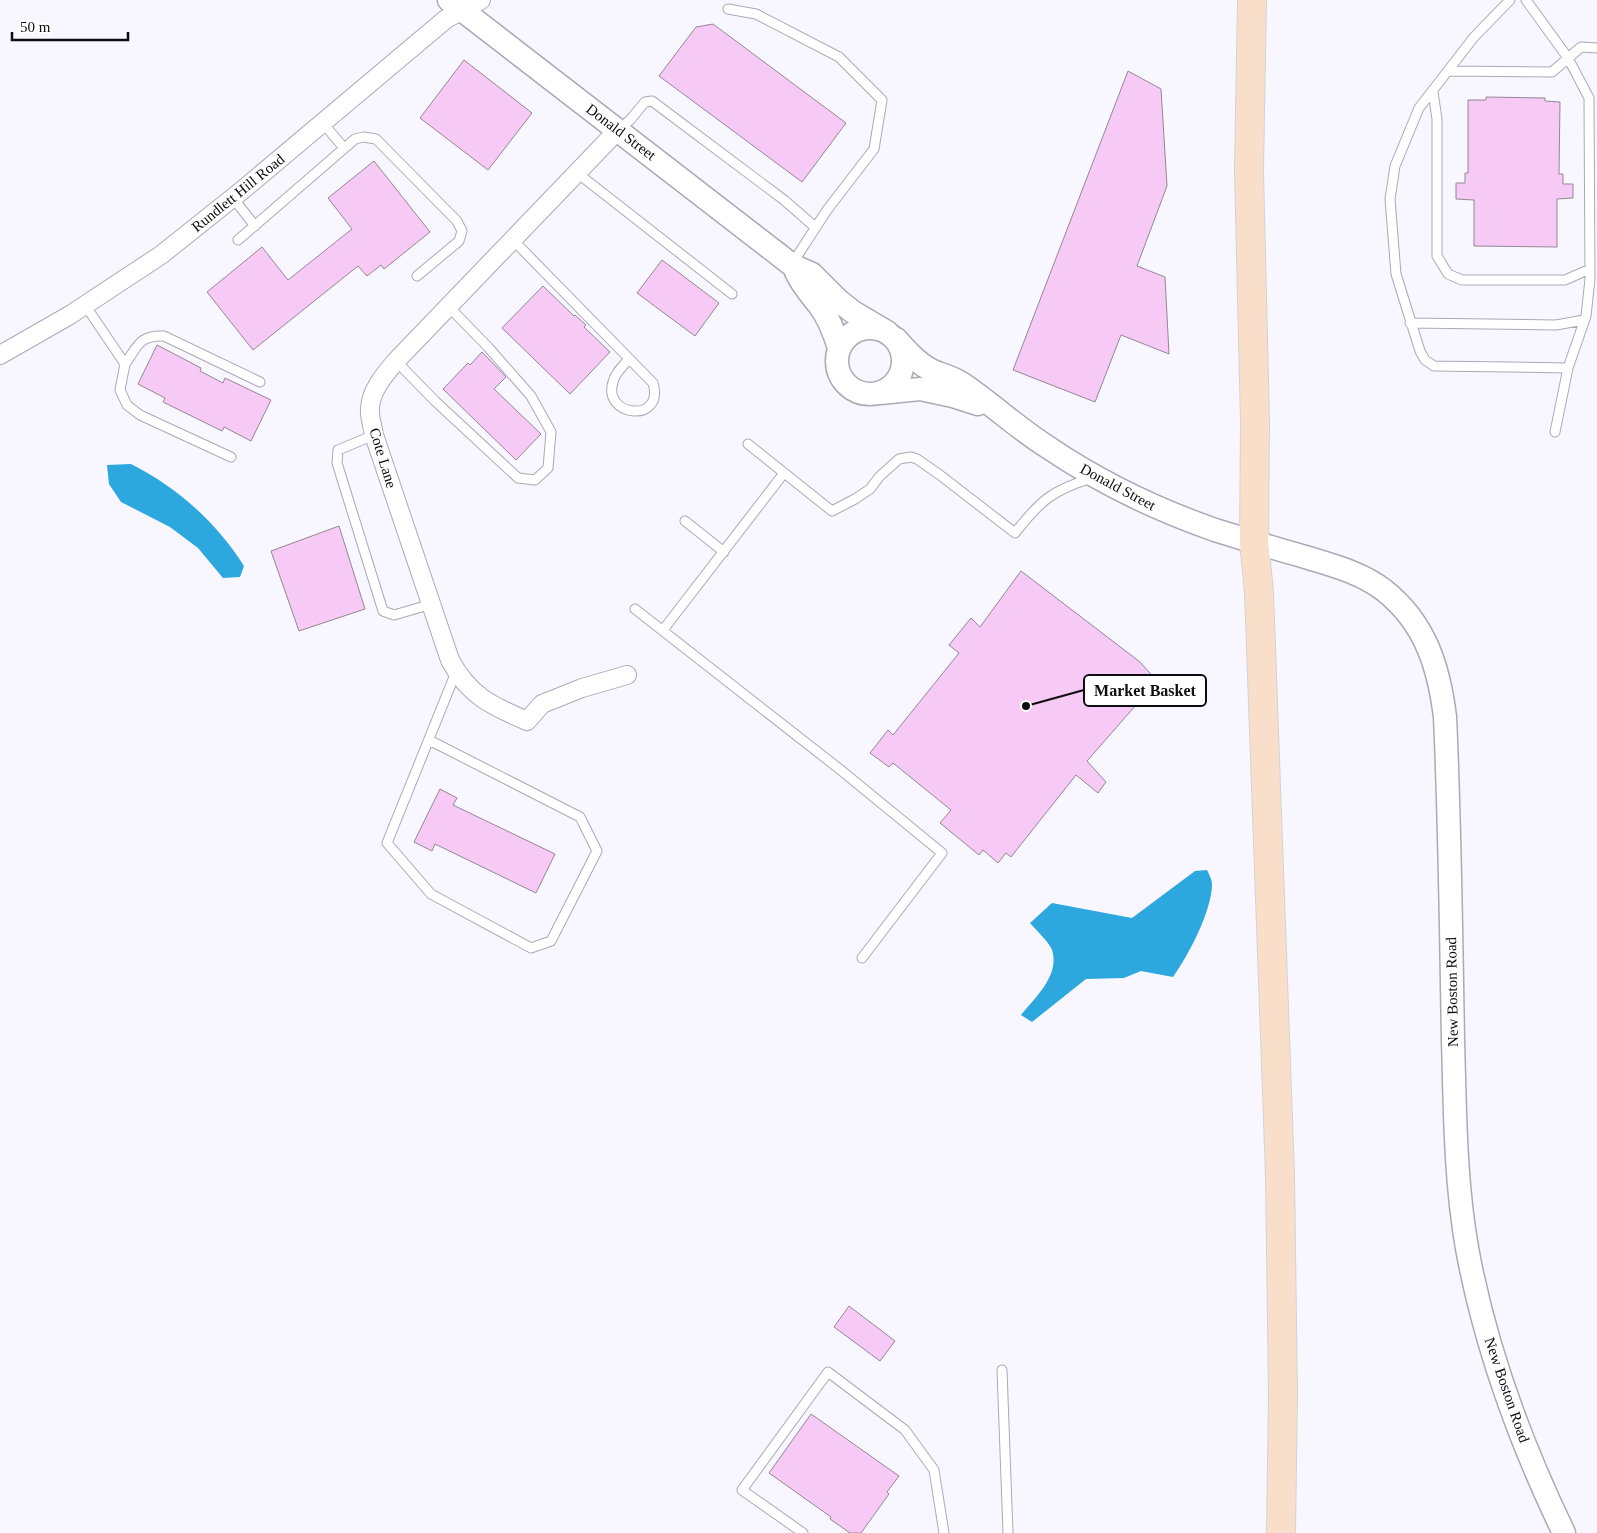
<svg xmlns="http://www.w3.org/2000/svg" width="1597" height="1533" font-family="'Times New Roman',serif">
<rect width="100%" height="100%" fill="#f8f6ff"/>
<path fill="#2da8de" d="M131,464C177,487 217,523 244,566L240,577L223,578L198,548L170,527L121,502L109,484L107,465Z
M1207,870C1209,874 1212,880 1212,884C1212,911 1188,956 1173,977L1141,971L1124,978L1086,979L1032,1022L1021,1015C1036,997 1060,975 1052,950C1050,943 1035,929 1030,923L1052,903L1132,918L1195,871Z"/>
<path fill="#f7c9f5" stroke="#938893" d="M713,24L846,123L802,182L659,76L696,27Z
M464,60L532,113L488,170L420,118Z
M1128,71L1161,89L1167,186L1137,266L1165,277L1169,354L1121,335L1095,402L1013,370Z
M1486,97L1545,98V101L1560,102L1559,174H1563V184H1573V198L1557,199V247L1474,246V200L1456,199V183H1465V173H1468V100H1486Z
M374,161L430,232L384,269L381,265L367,276L358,266L253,350L207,292L262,247L288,280L352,229L328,198Z
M662,260L719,303L695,336L637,293Z
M543,286L574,316L575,315L586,325L584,327L610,352L570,394L502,328Z
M157,345L201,368L200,371L223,383L225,378L271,400L251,441L224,427L222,431L163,402L165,398L138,384Z
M482,352L506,377L494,389L541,434L516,460L443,389L468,363L470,365Z
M339,526L365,609L299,631L271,551Z
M1021,571L1140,662L1157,681L1087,761L1106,782L1098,793L1076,775L1011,857L1006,853L998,863L983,850L979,855L940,823L951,810L893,763L889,767L870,753L888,730L893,735L959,653L949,645L971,618L980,627Z
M440,789L457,798L453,805L555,854L536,893L435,844L432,851L414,842Z
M849,1306L895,1341L880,1361L834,1327Z
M811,1414L899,1476L887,1492L889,1494L861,1533H850L830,1519L831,1517L769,1473Z"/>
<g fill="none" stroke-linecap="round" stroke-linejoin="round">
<g stroke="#aca9b7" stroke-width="11">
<path id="service" d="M1510,0L1474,37L1419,108L1395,166L1390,199L1396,274L1420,351L1425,360L1434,366L1568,368
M1526,0L1568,58L1589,98L1590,279L1586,316L1568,368L1555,432
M728,9L756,14L839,57L882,100L874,149L827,210L792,264
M1449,71L1552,72L1581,47L1597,48
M1433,92L1437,119V256L1448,274L1462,280H1565L1590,269
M322,122L344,148
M618,130L630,120L645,102L652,101L784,200L815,227
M576,172L732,294
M233,198L255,226
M512,239L653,383C665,424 602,417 613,382C615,373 623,366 629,359
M238,240L355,139L364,137L376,139L457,221L462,231L459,241L417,276
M85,305L125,364L120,390L127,405L140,415L231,457
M1410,323L1556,325L1584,320
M396,361L435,401L518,478L535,480L548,468L551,432L531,396L488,347L448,306
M125,364C138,346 139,335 164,336L260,382
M374,435L338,450L337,463L383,611L394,615L432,604
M748,444L832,511L855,499L870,489L880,476L899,459L911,457L917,459L940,475L1015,533C1040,501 1052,490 1092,478
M685,521L724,552
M635,609L842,771L942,853L862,958
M663,630L784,473
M429,740L580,817L597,851L551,941L531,948L431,894L387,843L456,672
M1002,1370L1008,1533
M803,1533L742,1490L828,1372L905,1430L934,1470L944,1533"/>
</g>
<g stroke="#aca9b7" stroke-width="20">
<path id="minor" d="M618,130L396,361C385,374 371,390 370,408C369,417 373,427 374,435L450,660C469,696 492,706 527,721L542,704L582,688L627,675
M0,355L70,315L161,255L245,188L446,19L481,0"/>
</g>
<g stroke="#aca9b7" stroke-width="25">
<path id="tertiary" d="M449,0L792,265L812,274L839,301L853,312L887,332
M796,272C802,285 810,294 819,305C829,318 834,332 839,348
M837 361a33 33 0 1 1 66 0a33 33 0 1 1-66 0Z
M896,339C907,351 918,364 933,371C942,375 952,377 961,383C990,402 1016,427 1046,446C1099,482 1155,509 1215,530C1244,539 1273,548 1302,556C1331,565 1361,572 1385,591C1426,624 1439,668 1445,717C1450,825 1451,932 1453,1040C1455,1109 1455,1180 1467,1248C1485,1347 1521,1444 1564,1533
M880,393L920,389L953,396L978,404"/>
</g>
<g stroke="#d3d3d4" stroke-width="30">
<path id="primary" d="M1252,0L1249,170L1255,423L1254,542L1259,592L1280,1175L1283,1394L1281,1533"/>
</g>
<use href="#service" stroke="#fff" stroke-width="9"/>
<use href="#minor" stroke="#fff" stroke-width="18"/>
<use href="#tertiary" stroke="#fff" stroke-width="22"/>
<use href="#primary" stroke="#f9dfca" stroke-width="28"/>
</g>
<g text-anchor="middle" stroke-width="4.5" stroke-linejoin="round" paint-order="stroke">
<g font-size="15" fill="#0d0c10" stroke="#fff">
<text transform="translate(621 132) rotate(37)" y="5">Donald Street</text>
<text transform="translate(238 193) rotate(-39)" y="5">Rundlett Hill Road</text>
<text transform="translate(383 458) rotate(73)" y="5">Cote Lane</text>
<text transform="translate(1118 487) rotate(28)" y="5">Donald Street</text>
<text transform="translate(1452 992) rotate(-91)" y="5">New Boston Road</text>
<text transform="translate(1507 1390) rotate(71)" y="5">New Boston Road</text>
</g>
</g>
<path fill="none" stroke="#0d0c10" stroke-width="2" d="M1026 706L1084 690"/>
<circle fill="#0d0c10" stroke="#fff" stroke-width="2" cx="1026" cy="706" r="5"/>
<rect fill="#fff" stroke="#0d0c10" stroke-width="2" x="1084" y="675" width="122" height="31" rx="5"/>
<g font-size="16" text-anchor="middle" font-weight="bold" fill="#0d0c10">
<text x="1145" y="696">Market Basket</text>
</g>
<path d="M12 32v8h116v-8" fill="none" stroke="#0d0c10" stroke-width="2.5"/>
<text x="20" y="32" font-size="15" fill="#0d0c10" stroke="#ffffff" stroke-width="4" paint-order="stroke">50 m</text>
</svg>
